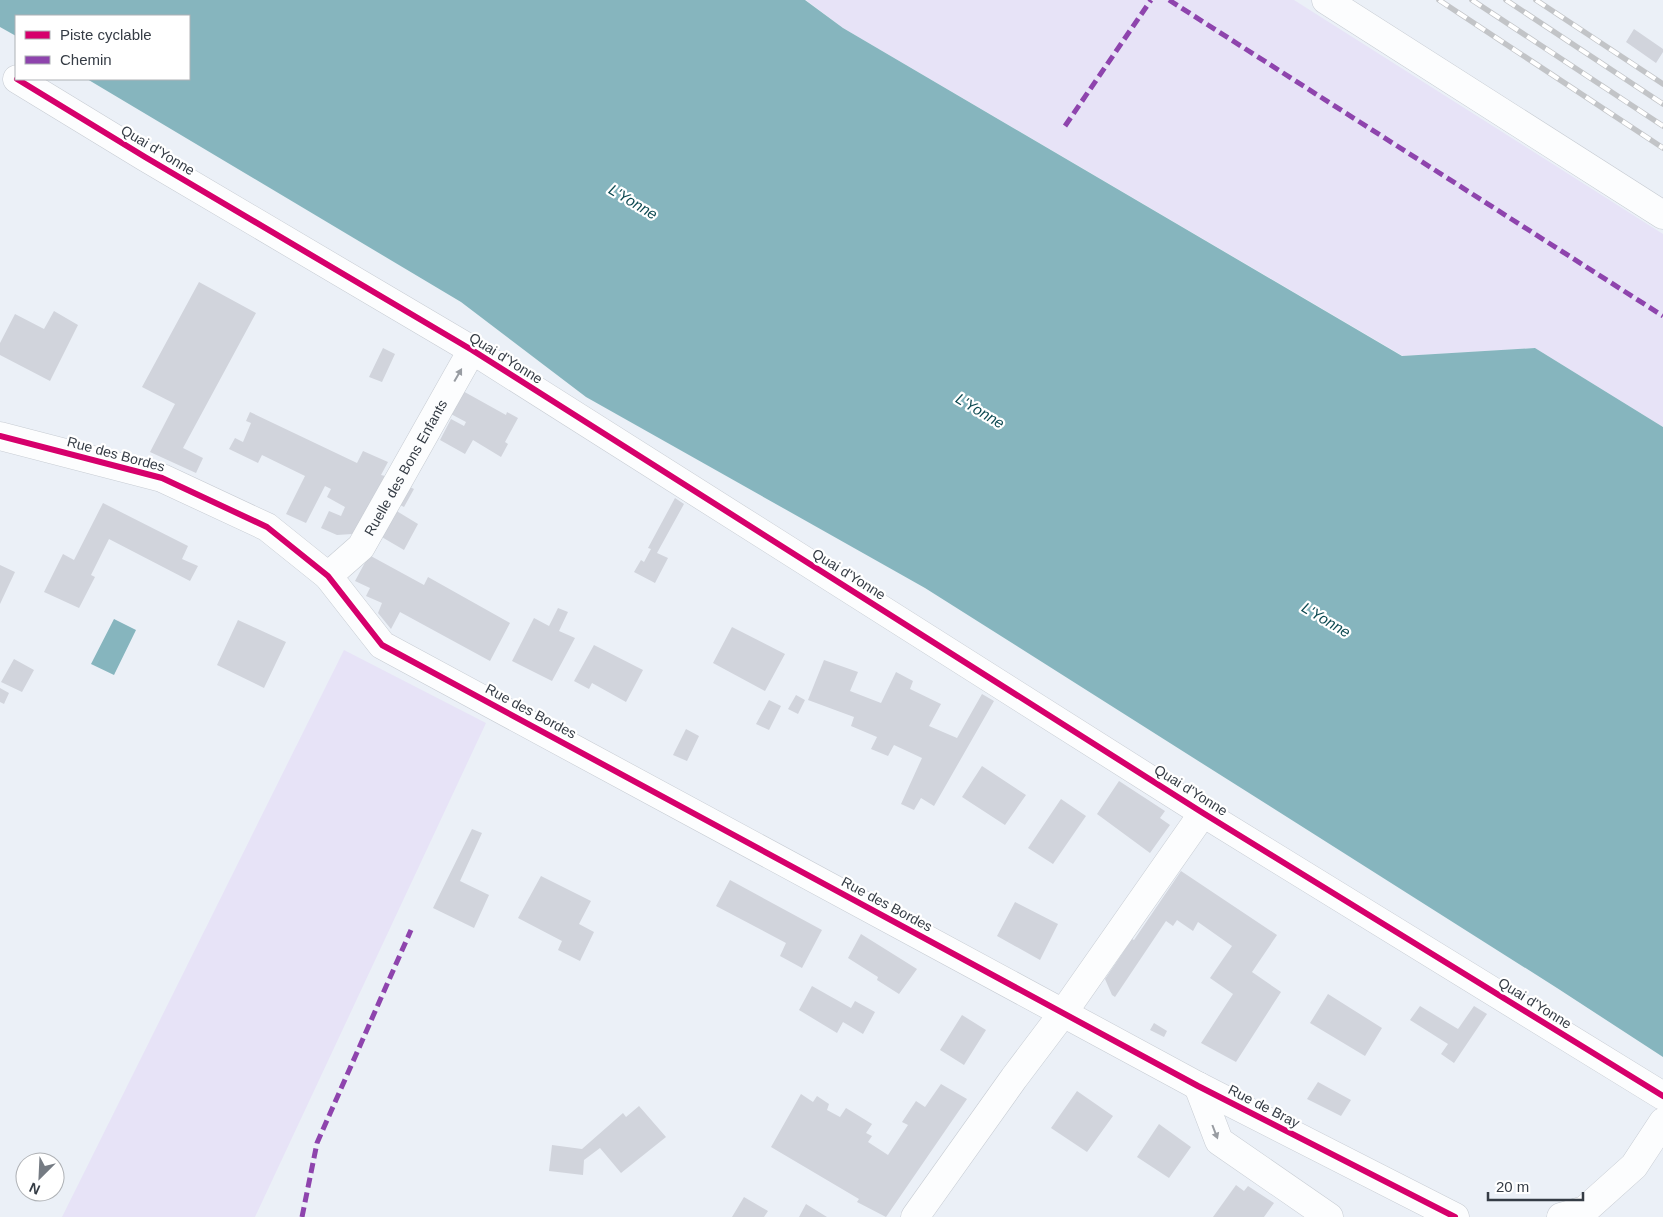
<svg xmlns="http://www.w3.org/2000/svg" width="1663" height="1217" font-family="Helvetica,sans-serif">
<rect width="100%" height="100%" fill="#ebf0f7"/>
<path fill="#e7e3f7" d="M806,0H1294L1663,234V427L1535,348L1403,356L843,28Z
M344,650L486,723L255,1217H62Z"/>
<path fill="#86b5be" d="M0,0H805L843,28L1402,356L1535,348L1663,427V1057L1557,988L925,588L586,397L461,302L87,79H189V16H16V36L0,27Z
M114,619L136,630L114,675L91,664Z"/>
<path fill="#d1d4dc" d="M1634,29L1663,49V52L1656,63L1626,42Z
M199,282L256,313L183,448L203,458L196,473L150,452L175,404L142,387Z
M54,311L78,325L50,381L0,355V343L15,314L44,329Z
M383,348L395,354L382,382L369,377Z
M461,390L506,415L507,412L518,418L505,442L508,444L501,457L473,440L465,454L440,440L451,419L464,426L466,422L449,413Z
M250,412L357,463L363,451L388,462L381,475L385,476L361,528L352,534L337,535L321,528L329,511L341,516L345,507L327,497L331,489L325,486L306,523L286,514L305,476L262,455L258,463L229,449L235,438L243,442L251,423L246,421Z
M408,486L414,489L404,507L398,504Z
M675,498L684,504L657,553L668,558L655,583L634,572L641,560L644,562L651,549L648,548Z
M103,503L188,546L182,559L198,566L190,581L109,539L91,575L95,577L79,608L44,592L63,554L74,560Z
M395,510L418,524L404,550L380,536Z
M369,555L424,585L428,577L510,623L490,661L400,612L391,629L378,613L382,603L366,596L370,588L355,581Z
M0,565L15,572L0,604Z
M558,608L568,612L559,631L575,638L552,681L512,661L534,618L549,626Z
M238,620L286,642L264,688L217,665Z
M732,627L785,654L765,691L713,663Z
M594,645L643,670L626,702L592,683L589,689L574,681Z
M14,659L34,670L22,692L1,682Z
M824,660L858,672L850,691L881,703L896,672L913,681L910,689L941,704L929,726L957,738L982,694L994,701L934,806L921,798L914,810L901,804L922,758L894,745L888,756L871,749L877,737L851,726L854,717L808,700Z
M0,688L9,693L4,704L0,702Z
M796,695L805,700L798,714L788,709Z
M769,700L781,706L769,730L756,724Z
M686,729L699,736L687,761L673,755Z
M982,766L1026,795L1005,825L962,797Z
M1119,781L1165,811L1160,818L1170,825L1150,853L1097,814Z
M1061,799L1086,816L1053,864L1028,848Z
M472,829L482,833L460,881L489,895L474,928L433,908Z
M1181,871L1277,935L1252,972L1281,992L1236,1062L1201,1043L1233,994L1210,978L1232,946L1198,922L1193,931L1177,920L1173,926L1166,921L1115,997L1112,995L1105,979L1132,939L1134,940Z
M541,876L591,901L579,924L594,932L580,961L558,950L562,941L518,918Z
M730,880L822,930L802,968L780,956L786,943L716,906Z
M1015,902L1058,924L1040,960L997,936Z
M861,934L917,969L899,994L877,980L878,977L848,958Z
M812,986L851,1008L855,1001L875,1012L863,1034L843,1022L837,1033L799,1010Z
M1328,994L1382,1028L1365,1056L1310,1023Z
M1420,1006L1458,1029L1474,1006L1487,1014L1454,1063L1441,1054L1448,1044L1410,1020Z
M962,1015L986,1030L964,1065L940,1050Z
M1154,1023L1167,1031L1164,1037L1150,1030Z
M1318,1082L1351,1100L1341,1116L1307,1099Z
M941,1084L967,1099L886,1217L857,1202L859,1199L771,1147L801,1094L813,1102L817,1096L829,1104L827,1110L840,1117L846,1108L872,1124L866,1133L872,1136L868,1142L888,1155L908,1125L902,1122L916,1101L925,1107Z
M1077,1091L1113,1116L1087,1152L1051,1128Z
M639,1106L666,1137L621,1173L600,1148L584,1160L583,1175L549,1171L552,1145L582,1149L623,1113L626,1117Z
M1159,1124L1191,1147L1169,1178L1137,1157Z
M1236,1185L1244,1191L1248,1186L1274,1203L1264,1217H1213Z
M744,1197L768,1211L764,1217H732Z
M806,1204L827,1217H799Z"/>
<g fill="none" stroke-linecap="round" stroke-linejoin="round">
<g stroke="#c7ccd3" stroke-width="29">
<g id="minor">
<path d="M1326,0L1663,215"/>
<path d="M17,79L145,157L472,350L1203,813L1663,1096"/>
<path d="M0,436L162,478L267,527L328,576L382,645L1063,1013L1203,813"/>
<path id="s1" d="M328,576L361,547L472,350"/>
<path d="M1198,1086L1219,1141L1329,1217"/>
</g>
</g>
<g stroke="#c7ccd3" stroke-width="29">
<path id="tertiary" d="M915,1217L1014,1078L1063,1013L1198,1086L1455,1217
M1561,1217L1585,1210L1634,1166L1663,1122"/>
</g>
<use href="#minor" stroke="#fcfdfe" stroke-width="28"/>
<use href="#tertiary" stroke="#fcfdfe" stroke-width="28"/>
<g stroke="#c2c4c7" stroke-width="5.5">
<path id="rail" d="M1439,0L1663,148
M1472,0L1663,126
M1506,0L1663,104
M1536,0L1663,84"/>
</g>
<use href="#rail" stroke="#fff" stroke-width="4" stroke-dasharray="11" stroke-linecap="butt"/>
<path stroke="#8e44ad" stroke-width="5" stroke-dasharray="10 5" stroke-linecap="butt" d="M1169,0L1663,316
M1065,126L1151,0
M302,1217L317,1143L411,930"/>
<g stroke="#fff" stroke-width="9">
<path id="cycleway" d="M17,79L145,157L472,350L1203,813L1663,1096
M0,436L162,478L267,527L328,576L382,645L1198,1086L1455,1217"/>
</g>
<use href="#cycleway" stroke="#d6006c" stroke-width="6"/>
</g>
<defs><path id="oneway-solid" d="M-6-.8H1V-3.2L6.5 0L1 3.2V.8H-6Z" transform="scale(1.25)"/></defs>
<g fill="#989ca2">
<use href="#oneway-solid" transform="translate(458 375) rotate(-60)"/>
<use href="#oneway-solid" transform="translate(1215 1132) rotate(69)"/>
</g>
<g text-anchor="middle" stroke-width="4.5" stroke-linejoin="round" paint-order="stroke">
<g font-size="14" fill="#353c45" stroke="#fff">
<text transform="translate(158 150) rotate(31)" y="5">Quai d'Yonne</text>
<text transform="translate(506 358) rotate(32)" y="5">Quai d'Yonne</text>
<text transform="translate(116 454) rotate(15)" y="5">Rue des Bordes</text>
<text dy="5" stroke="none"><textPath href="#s1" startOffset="135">Ruelle des Bons Enfants</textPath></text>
<text transform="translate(849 574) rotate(32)" y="5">Quai d'Yonne</text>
<text transform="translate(531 711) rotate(28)" y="5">Rue des Bordes</text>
<text transform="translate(1191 790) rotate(32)" y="5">Quai d'Yonne</text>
<text transform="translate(887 904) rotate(28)" y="5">Rue des Bordes</text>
<text transform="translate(1535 1003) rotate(32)" y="5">Quai d'Yonne</text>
<text transform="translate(1264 1106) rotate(27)" y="5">Rue de Bray</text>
</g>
<g font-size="15" font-style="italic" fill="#0e4a52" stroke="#fff">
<text transform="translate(633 202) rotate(31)" y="5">L'Yonne</text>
<text transform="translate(980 411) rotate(31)" y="5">L'Yonne</text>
<text transform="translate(1326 620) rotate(31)" y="5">L'Yonne</text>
</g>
</g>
<rect x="15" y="15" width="175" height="65" fill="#ffffff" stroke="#aeb1b5"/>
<rect x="25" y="31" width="25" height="8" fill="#d6006c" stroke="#aeb1b5"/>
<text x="60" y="40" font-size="15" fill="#353c45">Piste cyclable</text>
<rect x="25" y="56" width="25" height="8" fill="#8e44ad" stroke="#aeb1b5"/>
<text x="60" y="65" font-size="15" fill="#353c45">Chemin</text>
<g transform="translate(40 1177) rotate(204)"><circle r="24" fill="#ffffff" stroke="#aeb1b5"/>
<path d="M0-4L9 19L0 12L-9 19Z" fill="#757b83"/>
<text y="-8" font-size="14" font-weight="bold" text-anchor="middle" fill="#353c45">N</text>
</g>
<path d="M1488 1192v8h95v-8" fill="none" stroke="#353c45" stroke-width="2.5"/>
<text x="1496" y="1192" font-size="15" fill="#353c45" stroke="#ffffff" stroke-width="4" paint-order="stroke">20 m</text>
</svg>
